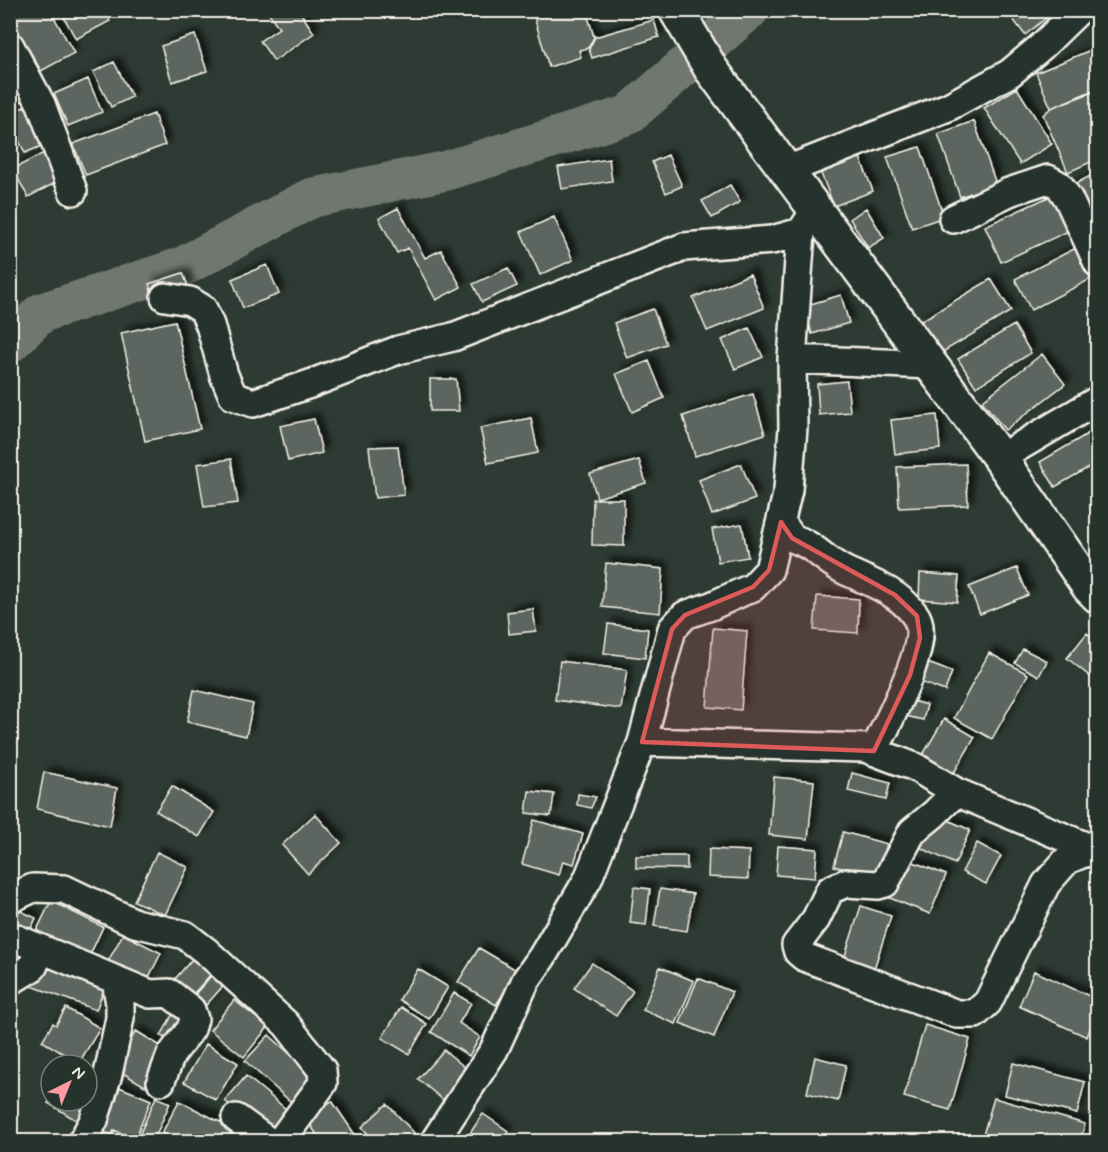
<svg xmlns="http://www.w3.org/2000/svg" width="1108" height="1152" font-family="Mynerve,sans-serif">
<defs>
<filter id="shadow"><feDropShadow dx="5.5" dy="-5.5" stdDeviation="3" flood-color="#0009"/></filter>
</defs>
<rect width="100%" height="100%" fill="#2e3b34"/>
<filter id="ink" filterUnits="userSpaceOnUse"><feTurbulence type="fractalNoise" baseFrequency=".0167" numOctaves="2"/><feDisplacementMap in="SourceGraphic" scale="12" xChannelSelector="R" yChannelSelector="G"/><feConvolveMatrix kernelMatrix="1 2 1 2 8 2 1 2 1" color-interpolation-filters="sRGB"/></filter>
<g filter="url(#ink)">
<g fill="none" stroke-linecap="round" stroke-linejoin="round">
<path stroke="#6f7770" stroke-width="40" d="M10,343L41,313L182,267L311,198L445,171L628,115L749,10"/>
</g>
<path fill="#5c655e" stroke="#f4f1e8" stroke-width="1.5" filter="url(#shadow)" d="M10,10H50L74,53L41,71L10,18Z
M60,10H105L110,21L76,39Z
M267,10H307L302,15L314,33L274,61L260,41L279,28Z
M532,10H586L594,37L588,48L579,50L581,57L549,67Z
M1006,10H1056L1025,35Z
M654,20L659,37L592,58L589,49L595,37Z
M195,35L207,71L172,82L161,46Z
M1098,47V88L1051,108L1036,73Z
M114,62L132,97L111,107L93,72Z
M15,73L30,96L10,108V76Z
M88,79L102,112L68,126L54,94Z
M1017,88L1052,144L1020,164L984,108Z
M1098,90V159L1068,172L1043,115L1051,108Z
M33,103L51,142L25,153L10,122V113Z
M154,114L165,145L86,175L73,144Z
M974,121L996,184L960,197L938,134Z
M920,147L944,217L912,228L887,157Z
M48,151L63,179L28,197L13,169Z
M668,155L682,186L666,193L652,162Z
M859,155L873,191L834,206L820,171Z
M609,159L612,181L562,189L558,167Z
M1098,172V217L1088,222L1069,187Z
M730,185L740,202L712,218L702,201Z
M1055,194L1071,230L1001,262L985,226Z
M398,208L425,258L441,250L461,287L436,300L408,248L397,253L379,218Z
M866,208L884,238L868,248L850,219Z
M554,217L573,260L540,275L521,232Z
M1076,248L1091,279L1031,310L1015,279Z
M267,265L279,294L243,308L232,279Z
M508,268L517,286L482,302L473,284Z
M183,273L189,289L154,300L149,284Z
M750,274L764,308L707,331L693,298Z
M991,279L1011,311L941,353L921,321Z
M841,295L849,323L812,334L804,306Z
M653,309L666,344L627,358L614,323Z
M175,321L200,429L145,441L121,333Z
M1014,325L1031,353L976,387L958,359Z
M749,328L763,357L735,369L722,340Z
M1042,354L1065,384L1005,430L982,401Z
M649,361L664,398L632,412L616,374Z
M430,379H456L459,411H430Z
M847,381L850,412L819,415L817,384Z
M753,394L765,434L695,456L683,416Z
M937,415L940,449L895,454L891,420Z
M531,418L538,453L488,463L480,428Z
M314,419L322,453L288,461L280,426Z
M1089,433L1098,446V462L1055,487L1040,462Z
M398,446L404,495L375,498L369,447Z
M231,459L238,503L204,507L197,464Z
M639,460L646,483L597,498L590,474Z
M741,464L755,499L712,515L699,480Z
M966,464L968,505L899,508L897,467Z
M593,499H624V546L592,545Z
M742,524L748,557L718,562L712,529Z
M606,563L663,569L660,613L602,607Z
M1017,568L1028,595L980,614L969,587Z
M920,573L959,576L957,602L919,599Z
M817,596L859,599L858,633L814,630Z
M533,609L536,631L509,634L507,612Z
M608,624L648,629L645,658L604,653Z
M713,628L747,631L741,710L707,707Z
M1087,633L1098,642V674L1093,679L1067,658Z
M1023,649L1047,661L1039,676L1015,663Z
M989,653L1028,674L992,739L954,718Z
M560,661L627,670L621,709L555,700Z
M922,661L952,672L945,691L915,680Z
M194,690L253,704L246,736L187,722Z
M905,699L927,705L923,720L901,715Z
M944,719L975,737L952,776L921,758Z
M44,772L117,788L110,826L37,809Z
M852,773L890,783L886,800L848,791Z
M774,777L814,781L808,839L769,835Z
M172,786L214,812L199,837L156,811Z
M529,791L554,794L551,816L526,813Z
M578,794L596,797L591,808L577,805Z
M315,814L341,843L308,874L282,845Z
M934,814L970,830L955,864L919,847Z
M534,820L583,834L574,864L563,861L559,875L522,864Z
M843,832L887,844L877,878L834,866Z
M977,843L1001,856L986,884L962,872Z
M778,846L817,849L815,878L776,875Z
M709,849L749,851L748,879L708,877Z
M157,852L188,867L165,915L134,901Z
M636,856H687V869L636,868Z
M906,859L946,875L930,914L890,898Z
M634,887L650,889L646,925L630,923Z
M660,889L693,894L687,931L654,926Z
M51,901L103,927L87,961L34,936Z
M861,906L891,916L872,975L842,965Z
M14,908L36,918L26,939L10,932V916Z
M123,934L161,953L145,985L106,965Z
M479,948L518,971L496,1005L458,982Z
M44,954L108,979L96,1010L32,986Z
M193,958L211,974L187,1001L169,986Z
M592,963L633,991L616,1016L574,988Z
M660,967L694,981L676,1024L643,1010Z
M418,969L448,987L429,1019L399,1000Z
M1034,971L1098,1000V1008L1087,1037L1019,1006Z
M211,976L223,986L200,1012L188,1002Z
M698,978L732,992L714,1037L680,1023Z
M454,993L471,1003L459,1023L480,1037L469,1056L431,1032Z
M234,1000L268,1027L244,1057L210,1030Z
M401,1007L427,1024L409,1054L382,1038Z
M66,1008L100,1028L79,1063L42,1041L53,1023L56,1025Z
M176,1008L189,1016L174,1043L161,1036Z
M925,1025L970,1039L950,1110L904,1097Z
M136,1031L167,1050L145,1086L114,1068Z
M269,1035L314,1076L291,1102L245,1061Z
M206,1044L238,1063L216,1100L184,1082Z
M444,1050L468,1070L443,1100L418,1079Z
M815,1057L846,1065L838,1101L807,1093Z
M1013,1063L1085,1082L1077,1114L1005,1095Z
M246,1076L292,1114L272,1139L225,1101Z
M87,1085L97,1091L79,1122L48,1103L51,1098V1101H87Z
M114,1085L151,1100L135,1139L114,1130L112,1135L97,1130Z
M156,1097L170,1103L153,1142H145L138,1138Z
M994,1098L1085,1124L1080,1142H1007L983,1135Z
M179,1101L234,1129L227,1142H178L162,1133Z
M332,1101L360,1142H322L306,1119Z
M387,1104L416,1135L409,1142H375L362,1127Z
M483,1114L508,1131L501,1142H464Z"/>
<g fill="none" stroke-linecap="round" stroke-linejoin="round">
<g stroke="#f4f1e8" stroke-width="32">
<path id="minor" d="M10,46L41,104L73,191
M787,170L948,107L1010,73L1042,46L1079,10
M953,219L1009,192L1048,179L1059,185L1068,198L1098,263
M165,297L190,301L203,309L210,325L224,375L233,396L253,403L310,384L398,350L453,337L684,247L772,240L801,232
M792,359L931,365
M1000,458L1098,400
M781,522L792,538C815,545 826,562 846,571C870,582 899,592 915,615C934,639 886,725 874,751
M642,742L865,748L915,767L956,792L1092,849L1098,855
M956,792L934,814L912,832L885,883L878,885L846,883L830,890L816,919L796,945L798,952L804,957L957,1014H975L988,1002L1046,884L1067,860L1098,847
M10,899L33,888L64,889L135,923L185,935L207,952L286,1024L322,1070L323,1083L280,1142
M10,936L150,994L169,993L191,1010L194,1019L191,1029L171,1055L161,1081
M10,981L33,967L40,950
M236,1118L269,1142
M82,1142L94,1120L108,1074L120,1018V1004L116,980
M434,1142L494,1050L526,980L542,957L588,879L642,742L672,629L685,615L711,606L753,587L769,570L788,490L793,428L792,359L801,232L816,209"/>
</g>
<g stroke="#f4f1e8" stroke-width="38">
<path id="tertiary" d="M676,10L711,69L1000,458L1089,587L1098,596"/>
</g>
<use href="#minor" stroke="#26332d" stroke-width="27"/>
<use href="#tertiary" stroke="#26332d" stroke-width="33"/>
</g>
</g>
<path fill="#de5a58" fill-opacity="0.2" stroke="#de5a58" stroke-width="4.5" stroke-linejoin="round" d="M781,522L792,538L895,595L917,616L920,638L910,675L874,751L642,742L672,629L685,615L753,587L769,570Z"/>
<rect width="1108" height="1152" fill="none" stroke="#26332d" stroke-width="36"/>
<rect x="18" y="18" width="1072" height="1116" fill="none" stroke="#f4f1e8" stroke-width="2" filter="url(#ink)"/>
<g transform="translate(69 1083) rotate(43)"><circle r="28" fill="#26332d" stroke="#787f78" stroke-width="1.5"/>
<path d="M0-4.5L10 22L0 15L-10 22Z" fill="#ff9aa2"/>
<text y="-9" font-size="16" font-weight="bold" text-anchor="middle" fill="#f4f1e8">N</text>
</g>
</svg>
